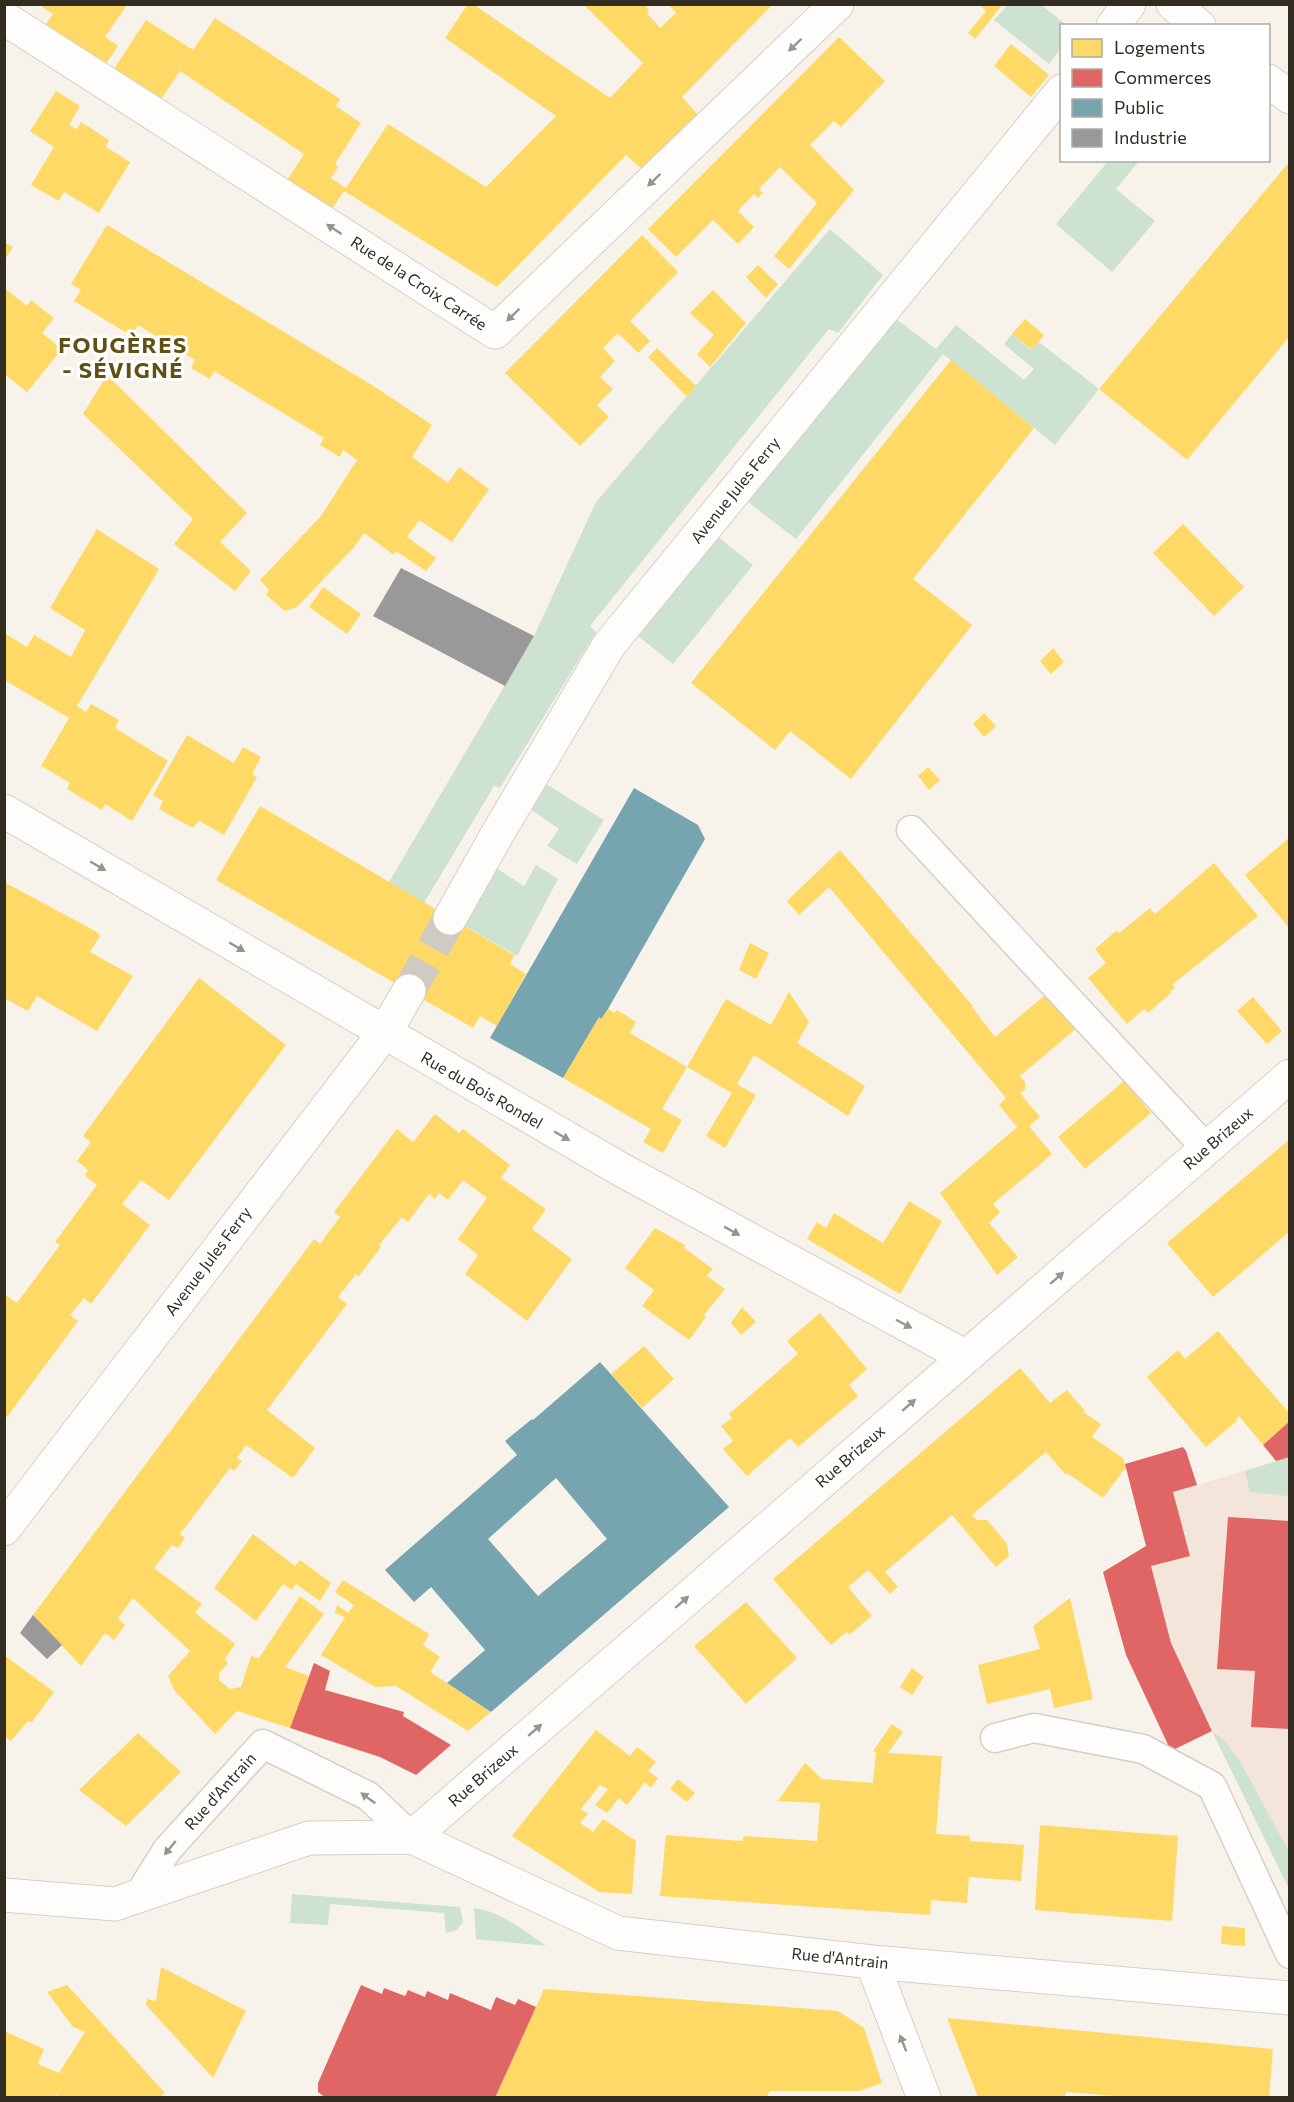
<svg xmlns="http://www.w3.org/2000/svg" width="1294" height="2102" font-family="Commissioner,sans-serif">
<rect width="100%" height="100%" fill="#f8f3ea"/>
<path fill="#f3e5d9" d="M1289,1457V1889L1171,1643L1135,1504Z"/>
<path fill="#cde2d1" d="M1007,5H1041L1067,25L1062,26L1061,48L1049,64L994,20Z
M1109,160L1139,161L1116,189L1155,221L1112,272L1056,224Z
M830,229L883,275L838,333L829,329L590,626L596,632L500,788L494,786L424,903L389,882L534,636L596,502Z
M896,319L936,349L956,325L1024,380L1034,369L1004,344L1012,334L1031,350L1039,342L1099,389L1055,445L943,354L796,539L747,501Z
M718,537L753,565L673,664L638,636Z
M546,784L604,820L577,864L547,846L559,829L530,809Z
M536,865L558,879L517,956L460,923L496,868L524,886Z
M1289,1457V1496L1250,1492L1245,1471Z
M1212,1731L1225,1741L1242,1765L1289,1852V1889Z
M292,1894L460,1907L463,1922L457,1930L446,1933L444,1913L330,1904L328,1925L290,1923Z
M474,1908C500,1911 525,1931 546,1946L476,1939Z"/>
<path fill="#ffd966" d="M38,4L127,5L105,37L118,46L102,70L41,31L53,14Z
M468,4H473L610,98L643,63L583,4H644L649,10L647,13L660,28L676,13L668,4H773L682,97L701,118L646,173L626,155L497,287L344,191L329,213L284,185L304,154L180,71L158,104L110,75L146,20L193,50L215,18L340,99L336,106L361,123L335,164L338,167L331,178L346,188L388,124L486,187L556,116L445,38Z
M979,4H1003L975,39L968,33L986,11Z
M839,37L885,81L841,127L834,121L810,145L854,190L789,269L774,256L817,203L780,167L759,189L763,193L758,198L754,194L738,211L754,227L738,244L713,220L676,257L648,229Z
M1011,44L1049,75L1031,97L994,66Z
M56,91L80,106L69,125L77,129L81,122L109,140L106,147L130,162L99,213L64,192L59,201L31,185L54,147L30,131Z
M1290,161V336L1187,460L1099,389Z
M107,225L375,387L432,425L412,457L448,483L459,467L489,489L452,542L419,520L407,537L436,558L426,571L396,551L394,555L364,533L354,547L297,607L285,611L266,595L269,590L260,580L321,516L357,460L343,450L340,457L320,445L324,438L214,371L210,379L191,368L195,360L138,325L132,336L74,301L81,290L71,284Z
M642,235L678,272L630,321L650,341L638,353L618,333L603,348L615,361L600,377L613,389L597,405L609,417L580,446L505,373Z
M4,242L13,247L4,261Z
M758,265L778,284L766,298L746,277Z
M7,290L27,306L31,300L54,318L42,333L62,349L27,392L4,374V293Z
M713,290L746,323L710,367L697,354L714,335L690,313Z
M1025,319L1044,335L1032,350L1012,334Z
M657,348L696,386L687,397L648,357Z
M951,360L1034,428L913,579L972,625L851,779L790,731L775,750L691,683Z
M107,375L247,513L220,542L251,571L235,591L174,544L193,519L83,414Z
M1183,524L1244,587L1214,616L1153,553Z
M97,529L159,569L77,706L86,712L91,704L119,720L115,728L168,761L132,821L105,804L102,810L67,789L70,783L41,766L69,718L6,681L4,684V633L27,647L34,635L71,657L85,630L50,608Z
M323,587L361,614L347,634L309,607Z
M1053,648L1064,662L1051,674L1040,661Z
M984,713L996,726L984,737L973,724Z
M187,735L234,763L243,747L261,757L252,774L257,777L224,835L199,821L193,828L159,809L163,801L153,795Z
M928,767L940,780L929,790L918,776Z
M260,806L514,955L510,964L526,974L497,1026L480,1016L473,1028L216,880Z
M1290,837V929L1245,875Z
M840,850L973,1006L972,1007L995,1037L1050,991L1079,1026L1020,1076L1025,1082V1090L1020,1093L1040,1117L1029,1126L1052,1154L993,1204L1000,1212L989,1223L1018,1257L997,1275L940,1193L1017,1127L999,1105L1006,1098L829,887L799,915L787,901Z
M1214,863L1258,916L1173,984L1175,988L1170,992L1171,993L1148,1013L1144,1009L1127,1024L1088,978L1106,963L1095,949L1116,931L1119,933L1150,908L1155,914Z
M4,882L97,932L100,936L90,952L133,976L97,1031L37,996L28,1011L4,998Z
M750,943L769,953L756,979L739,970Z
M199,978L286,1045L169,1200L141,1180L122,1204L150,1225L91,1304L84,1298L70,1315L78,1321L7,1417L4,1415V1294L17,1303L60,1245L55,1242L97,1185L85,1176L88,1170L77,1161L91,1142L83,1136Z
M789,992L809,1022L797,1043L865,1086L848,1116L754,1055L737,1084L756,1095L725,1148L706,1136L732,1093L687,1067L726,999L771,1025Z
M1253,997L1282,1031L1267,1044L1237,1011Z
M608,1009L614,1013L617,1010L636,1022L630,1033L687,1067L662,1109L682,1120L663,1153L643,1142L651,1129L563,1078L599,1017L601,1019Z
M1124,1081L1151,1113L1085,1169L1058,1137Z
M435,1114L459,1133L463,1129L510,1165L501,1178L546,1209L532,1229L572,1259L527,1321L465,1274L478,1255L458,1239L487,1198L463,1180L448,1200L439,1193L435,1199L429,1194L408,1222L402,1217L379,1245L381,1247L358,1277L356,1274L338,1297L347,1304L267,1410L315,1448L293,1478L246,1445L237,1458L242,1461L234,1471L230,1468L180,1534L185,1538L178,1548L172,1545L154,1568L202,1604L195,1613L235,1644L225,1659L228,1663L219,1673V1680L230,1689L241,1687L251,1656L259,1658L300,1596L324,1614L285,1667L309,1676L290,1728L237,1711L215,1734L174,1690L168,1676L190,1651L133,1598L118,1618L125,1625L114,1640L105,1633L81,1666L33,1615L314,1239L320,1244L340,1217L334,1212L397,1129L413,1142Z
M1290,1139V1231L1213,1297L1167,1243Z
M909,1201L942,1221L900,1294L807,1239L817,1222L826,1228L834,1213L883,1243Z
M655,1228L685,1245L684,1248L713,1269L707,1276L725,1289L704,1315L706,1317L689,1340L642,1306L654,1290L625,1268Z
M742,1307L756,1322L741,1335L731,1323Z
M820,1313L867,1369L849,1385L858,1396L798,1447L790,1438L747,1476L723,1449L733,1441L721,1426L732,1418L729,1414L798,1354L787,1341Z
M1218,1331L1290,1414V1421L1263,1445L1239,1416L1236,1419L1237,1421L1206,1447L1147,1377L1178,1350L1185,1359Z
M644,1346L674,1379L642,1408L611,1374Z
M1020,1368L1050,1403L1067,1390L1085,1411L1083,1412L1101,1424L1092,1437L1123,1458L1126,1467L1103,1498L1067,1473L1066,1475L1046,1452L972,1515L977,1520H987L1007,1544L1009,1556L996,1567L952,1515L885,1572L898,1587L890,1594L868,1570L848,1587L872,1616L849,1635L847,1632L831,1645L773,1579Z
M253,1534L295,1566L300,1560L331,1583L320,1601L296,1584L292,1590L283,1584L256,1621L214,1588Z
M343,1580L429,1634L423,1645L440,1657L430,1672L491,1712L468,1731L396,1686L375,1687L321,1655L345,1617L335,1613L337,1605L348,1613L354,1605L335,1592Z
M1070,1598L1093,1699L1054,1708L1050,1689L987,1704L978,1665L1040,1649L1033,1626Z
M746,1602L797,1658L746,1704L694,1646Z
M4,1655L54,1692L32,1722L28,1721L11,1741L4,1736Z
M912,1668L924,1677L912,1695L900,1687Z
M892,1724L903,1732L888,1753L942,1756L936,1834L970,1836V1841L1024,1845L1021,1881L969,1877L967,1903L931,1900L930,1915L660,1896L666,1835L742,1841L744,1836L817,1841L820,1803L778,1801L805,1763L822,1779L873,1783L876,1752L873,1751Z
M596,1730L630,1756L637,1747L656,1762L648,1771L658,1778L651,1788L645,1782L627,1805L619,1798L607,1813L595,1805L608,1789L600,1785L581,1809L588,1814L580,1823L593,1832L603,1819L636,1841L632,1894L599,1892L512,1836Z
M138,1733L181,1772L126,1826L79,1790Z
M678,1779L695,1793L687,1802L670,1789Z
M1040,1825L1178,1836L1172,1921L1035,1910Z
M1222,1926L1245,1928V1946L1221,1944Z
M161,1967L246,2011L213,2078L146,2005L147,1999L156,2001Z
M67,1985L165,2093L159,2097H56L61,2088L55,2097H4V2031L44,2049L38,2064L59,2073L85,2032L73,2027L47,1992Z
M544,1989L838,2011L864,2028L882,2083L859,2091H770L767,2097L496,2096Z
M947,2018L1273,2049L1269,2097H1127L1066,2092L1065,2097H978Z"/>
<path fill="#e06666" d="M1290,1421V1457L1276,1461L1263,1445Z
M1183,1447L1186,1451L1197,1485L1173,1492L1190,1556L1151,1566L1171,1643L1212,1731L1171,1751L1126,1655L1103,1572L1146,1546L1125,1464Z
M1228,1517L1290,1521V1729L1251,1727L1255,1671L1217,1669Z
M314,1663L330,1671L325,1690L404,1712L403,1716L451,1745L416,1775L380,1757L290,1728Z
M361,1985L382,1994L384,1988L405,1996L408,1990L425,1997L427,1991L448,2000L450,1993L491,2010L496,1997L515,2005L518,1999L536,2007L495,2098H326L318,2092V2083Z"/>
<path fill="#76a5af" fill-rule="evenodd" d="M634,788L698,825L705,839L608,1009L601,1019L599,1017L563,1078L490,1038Z
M600,1362L729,1507L491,1712L447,1683L485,1650L431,1587L414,1602L385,1570L517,1455L505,1441L532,1419L533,1420ZM556,1478L607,1539L538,1596L488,1539Z"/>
<path fill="#999" d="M401,568L534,636L505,686L373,616Z
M33,1615L62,1645L47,1659L20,1633Z"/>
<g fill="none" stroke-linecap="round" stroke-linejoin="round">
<path stroke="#d0cbc2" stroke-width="33" stroke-dasharray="33 16" stroke-linecap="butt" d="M409,991L450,918"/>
<g stroke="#d5d0c7" stroke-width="31">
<path id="service" d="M911,830L1206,1148
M995,1738L1034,1728L1143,1749L1212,1786L1290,1954
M139,1895L167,1850L263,1744L368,1796L412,1837"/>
</g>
<g stroke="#d5d0c7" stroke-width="35">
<path id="pedestrian" d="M1113,26L1129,4
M450,918L498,833L609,645L1062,91
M385,1032L409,991"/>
</g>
<g stroke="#d5d0c7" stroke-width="35">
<path id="minor" d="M4,18L495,332L837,4
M4,811L620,1169L966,1357
M4,1529L385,1032
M872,1962L924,2098"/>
</g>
<g stroke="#d5d0c7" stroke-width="35">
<path id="tertiary" d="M412,1837L1290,1076"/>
</g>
<g stroke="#d5d0c7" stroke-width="35">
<path id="secondary" d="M4,1895L115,1904L309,1838L412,1837L618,1933L872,1962L1290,1998"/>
</g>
<g stroke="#d5d0c7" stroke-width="35">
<path id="primary" d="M1173,4L1199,26
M1268,81L1290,97"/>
</g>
<use href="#service" stroke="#fefdfc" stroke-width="28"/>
<use href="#pedestrian" stroke="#fefdfc" stroke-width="33"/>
<use href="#minor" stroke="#fefdfc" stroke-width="33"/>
<use href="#tertiary" stroke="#fefdfc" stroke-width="33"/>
<use href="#secondary" stroke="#fefdfc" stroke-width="33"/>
<use href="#primary" stroke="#fefdfc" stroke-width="33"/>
</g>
<defs><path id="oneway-solid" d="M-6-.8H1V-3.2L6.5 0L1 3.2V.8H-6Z" transform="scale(1.5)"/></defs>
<g fill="#98948e">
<use href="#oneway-solid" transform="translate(795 45) rotate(136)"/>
<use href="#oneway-solid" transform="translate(654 180) rotate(136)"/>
<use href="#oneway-solid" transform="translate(334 229) rotate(-147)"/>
<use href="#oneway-solid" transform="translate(513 315) rotate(136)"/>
<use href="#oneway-solid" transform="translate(98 866) rotate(30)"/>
<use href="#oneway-solid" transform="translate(237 947) rotate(30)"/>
<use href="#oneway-solid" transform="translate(562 1136) rotate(30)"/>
<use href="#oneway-solid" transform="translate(732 1231) rotate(29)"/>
<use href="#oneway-solid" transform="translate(1057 1278) rotate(-41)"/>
<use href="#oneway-solid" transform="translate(904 1324) rotate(28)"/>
<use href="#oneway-solid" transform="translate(909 1405) rotate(-41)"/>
<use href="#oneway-solid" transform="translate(682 1602) rotate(-41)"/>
<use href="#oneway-solid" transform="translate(535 1730) rotate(-41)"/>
<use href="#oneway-solid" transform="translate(368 1798) rotate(-144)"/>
<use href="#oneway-solid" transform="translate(170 1848) rotate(129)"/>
<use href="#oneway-solid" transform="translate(903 2043) rotate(-111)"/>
</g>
<g text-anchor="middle" stroke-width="6" stroke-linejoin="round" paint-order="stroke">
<g font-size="16" fill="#322c21" stroke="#fff">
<text transform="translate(419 283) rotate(33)" y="6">Rue de la Croix Carrée</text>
<text transform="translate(735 490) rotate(-51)" y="6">Avenue Jules Ferry</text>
<text transform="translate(482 1090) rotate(30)" y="6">Rue du Bois Rondel</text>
<text transform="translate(1218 1138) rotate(-41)" y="6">Rue Brizeux</text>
<text transform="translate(208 1261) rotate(-53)" y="6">Avenue Jules Ferry</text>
<text transform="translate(850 1456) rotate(-41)" y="6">Rue Brizeux</text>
<text transform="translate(483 1775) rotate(-41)" y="6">Rue Brizeux</text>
<text transform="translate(220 1791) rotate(-48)" y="6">Rue d'Antrain</text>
<text transform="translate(840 1958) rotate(6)" y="6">Rue d'Antrain</text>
</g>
<g font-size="22" font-weight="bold" letter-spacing="1.5" fill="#615013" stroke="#fff">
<text x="123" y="353">FOUGÈRES<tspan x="123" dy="25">- SÉVIGNÉ</tspan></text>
</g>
</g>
<rect width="1294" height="2102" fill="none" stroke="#322c21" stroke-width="12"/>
<rect x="1060" y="24" width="210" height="138" fill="#ffffff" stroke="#adaba6" stroke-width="1.5"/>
<rect x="1072" y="39" width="30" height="18" fill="#ffd966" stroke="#adaba6" stroke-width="1.5"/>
<text x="1114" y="54" font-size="18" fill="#322c21">Logements</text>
<rect x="1072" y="69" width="30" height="18" fill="#e06666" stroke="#adaba6" stroke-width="1.5"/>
<text x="1114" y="84" font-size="18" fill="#322c21">Commerces</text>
<rect x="1072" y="99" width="30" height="18" fill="#76a5af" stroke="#adaba6" stroke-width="1.5"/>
<text x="1114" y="114" font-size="18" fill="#322c21">Public</text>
<rect x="1072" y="129" width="30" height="18" fill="#999999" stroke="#adaba6" stroke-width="1.5"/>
<text x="1114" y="144" font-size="18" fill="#322c21">Industrie</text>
</svg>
